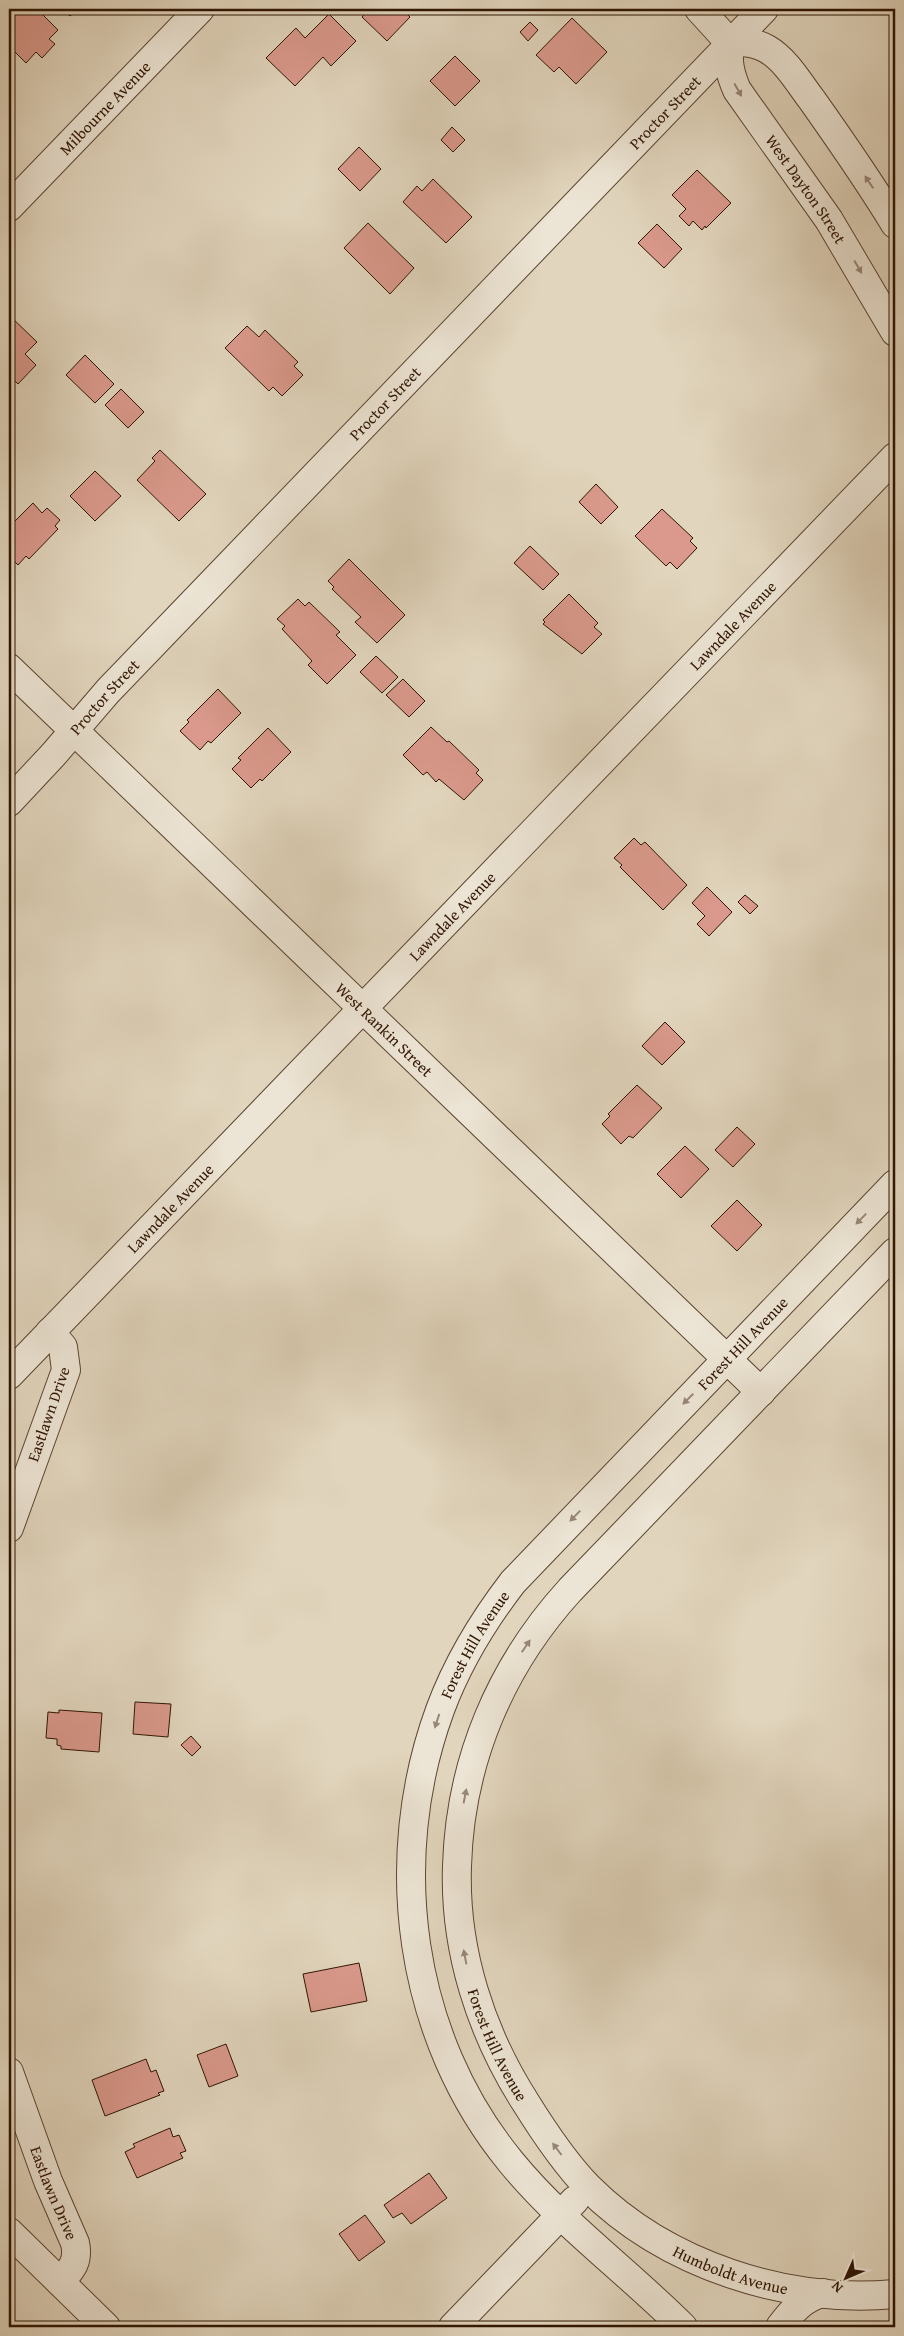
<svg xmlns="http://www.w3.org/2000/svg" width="904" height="2336" font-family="'Gentium Book Plus',serif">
<rect width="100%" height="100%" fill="#e1d5bd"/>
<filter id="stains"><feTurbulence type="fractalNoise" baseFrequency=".004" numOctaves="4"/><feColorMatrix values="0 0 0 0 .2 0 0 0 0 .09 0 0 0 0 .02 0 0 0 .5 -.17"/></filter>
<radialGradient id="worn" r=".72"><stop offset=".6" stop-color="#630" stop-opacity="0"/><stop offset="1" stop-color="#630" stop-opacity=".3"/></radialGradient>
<path fill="#da998c" stroke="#2f1502" d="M21,9H37L58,30L49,39L55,44L42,58L36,52L26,63L9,46V21Z
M62,9H78L70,16Z
M369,9H402L410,17L387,41L362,17Z
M499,9H517L512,14L507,9L503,13Z
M329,14L356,41L331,66L323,57L295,86L266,58L296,28L305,38Z
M572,18L607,52L576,84L559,67L554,72L536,55Z
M530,22L538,30L528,41L520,32Z
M455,56L480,81L455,106L430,81Z
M452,127L465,140L453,152L441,140Z
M359,147L381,169L360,191L338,169Z
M697,170L731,203L706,228L705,226L702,230L693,221L689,226L679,216L686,209L672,195Z
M433,179L472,217L446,243L403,202L417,186L422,191Z
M368,223L414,268L390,294L344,248Z
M657,224L682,249L664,268L638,243Z
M9,315L37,342L25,354L36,365L18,384L9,375Z
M247,326L259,337L265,330L298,362L294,366L303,375L282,396L273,387L269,391L225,348Z
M85,355L114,384L95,403L66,375Z
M121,389L144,412L128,428L105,405Z
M160,450L206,494L179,521L137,480L155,461L152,458Z
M95,471L121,496L95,521L70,496Z
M596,484L618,507L601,524L579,502Z
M33,503L42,513L47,508L60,520L55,526L58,529L29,559L26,556L18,565L9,556V527Z
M662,509L693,538L690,541L697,548L677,569L670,562L666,566L635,536Z
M530,546L559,574L543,590L514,563Z
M349,559L405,615L377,643L355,622L361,617L332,589L334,587L328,581Z
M569,594L598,623L594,627L602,634L582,654L543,624L545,622L543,620Z
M298,599L305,606L309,602L340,632L336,635L356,655L327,684L308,665L312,661L282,629L285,626L277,619Z
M376,656L398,677L382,693L360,672Z
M403,679L425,701L409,717L386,695Z
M218,689L241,713L211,743L208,741L200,750L180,731L189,722L187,720Z
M431,727L447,742L449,741L479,770L476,773L483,780L464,800L439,779L436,782L427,772L423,775L403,755Z
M268,728L291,752L262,781L260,779L251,788L232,769L241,760L238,758Z
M634,838L641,845L645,842L687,885L663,910L620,867L622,865L614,858Z
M707,887L732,912L709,936L697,924L705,916L692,903Z
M745,895L758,906L750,914L738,902Z
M9,987L15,993L9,999Z
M665,1022L685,1042L662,1065L642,1046Z
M637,1085L662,1108L633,1138L629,1136L621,1144L602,1124L610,1116L608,1114Z
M737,1127L755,1144L733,1167L715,1150Z
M685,1146L709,1169L681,1198L657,1174Z
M737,1200L762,1225L737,1251L711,1226Z
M135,1702L171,1704L168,1737L133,1734Z
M59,1710L102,1713L99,1752L61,1749V1746L57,1745V1739L46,1738L48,1712L59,1713Z
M191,1736L201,1747L192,1756L181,1745Z
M359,1963L367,2001L311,2012L303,1974Z
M226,2044L238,2076L209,2087L197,2055Z
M146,2059L151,2072L156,2070L164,2091L158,2093L160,2095L105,2116L92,2080Z
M170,2128L173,2137L179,2135L186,2151L180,2153L183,2158L137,2178L125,2152L135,2147L133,2144Z
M429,2173L447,2198L411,2224L402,2213L393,2218L384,2205Z
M365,2215L385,2242L359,2261L339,2234Z"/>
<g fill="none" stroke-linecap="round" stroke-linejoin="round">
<g stroke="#5c4531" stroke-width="30">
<g id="minor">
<path d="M699,9L730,43"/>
<path id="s1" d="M730,43C727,61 730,74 737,90L829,220L895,332"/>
<path d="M730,43C744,41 755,42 767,49C786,60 799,83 812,100C841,141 869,181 895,224"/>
<path id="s2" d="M9,207L200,9"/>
<path id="s3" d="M9,668L761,1392"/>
<path id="s4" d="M9,802L53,755L108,691L764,9"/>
<path id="s5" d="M895,1252L570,1590C500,1667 460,1762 457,1866C454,1950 481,2033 526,2103C544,2132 564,2162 588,2187C666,2265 787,2304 895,2294"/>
<path id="s6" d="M9,1375L895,457"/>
<path d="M9,1528L66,1370L63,1347L50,1332"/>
<path id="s7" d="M9,2072L48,2181L75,2243C79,2261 72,2269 60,2282"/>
<path d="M9,2232L106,2327"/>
<path d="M453,2327L575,2200"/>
<path id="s8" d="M683,2327C627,2271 561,2223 511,2162C408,2037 385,1860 440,1710C457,1664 483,1621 513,1582L895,1184"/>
<path d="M780,2327C792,2311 803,2298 823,2293"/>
</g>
</g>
<use href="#minor" stroke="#ece4d4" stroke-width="28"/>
</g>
<defs><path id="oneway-solid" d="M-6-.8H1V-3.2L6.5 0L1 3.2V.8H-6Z" transform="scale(1.25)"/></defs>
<g fill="#978776">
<use href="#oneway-solid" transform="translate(738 90) rotate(61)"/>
<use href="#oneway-solid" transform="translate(869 182) rotate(-124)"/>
<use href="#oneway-solid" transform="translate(858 267) rotate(60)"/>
<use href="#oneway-solid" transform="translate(861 1219) rotate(134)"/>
<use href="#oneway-solid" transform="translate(688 1399) rotate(135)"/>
<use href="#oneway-solid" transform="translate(575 1516) rotate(134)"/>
<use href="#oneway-solid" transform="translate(526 1646) rotate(-56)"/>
<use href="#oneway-solid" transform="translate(437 1721) rotate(108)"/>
<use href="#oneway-solid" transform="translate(465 1796) rotate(-79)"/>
<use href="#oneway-solid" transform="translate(465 1957) rotate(-101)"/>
<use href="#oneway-solid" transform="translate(557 2149) rotate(-127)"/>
</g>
<g text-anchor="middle" stroke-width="4" stroke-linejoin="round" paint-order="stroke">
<g font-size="16" fill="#2f1502" stroke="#ece4d4">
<text dy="6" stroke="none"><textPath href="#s2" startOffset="138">Milbourne Avenue</textPath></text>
<text dy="6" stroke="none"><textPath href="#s4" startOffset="952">Proctor Street</textPath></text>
<text dy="6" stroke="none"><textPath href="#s1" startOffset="169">West Dayton Street</textPath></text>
<text dy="6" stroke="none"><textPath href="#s4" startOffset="548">Proctor Street</textPath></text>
<text dy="6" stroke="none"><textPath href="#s6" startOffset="1042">Lawndale Avenue</textPath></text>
<text dy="6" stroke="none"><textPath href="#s4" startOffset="142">Proctor Street</textPath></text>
<text dy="6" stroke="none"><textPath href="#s6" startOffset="638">Lawndale Avenue</textPath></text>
<text dy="6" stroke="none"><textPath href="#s3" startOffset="521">West Rankin Street</textPath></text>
<text dy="6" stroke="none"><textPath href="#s6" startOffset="232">Lawndale Avenue</textPath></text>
<text dy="6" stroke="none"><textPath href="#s8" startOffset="1196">Forest Hill Avenue</textPath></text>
<text transform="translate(48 1414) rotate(-71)" y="6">Eastlawn Drive</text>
<text dy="6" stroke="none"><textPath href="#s8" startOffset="791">Forest Hill Avenue</textPath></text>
<text dy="6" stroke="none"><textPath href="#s5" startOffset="959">Forest Hill Avenue</textPath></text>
<text dy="6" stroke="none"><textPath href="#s7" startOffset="129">Eastlawn Drive</textPath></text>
<text dy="6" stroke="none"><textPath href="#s5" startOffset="1296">Humboldt Avenue</textPath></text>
</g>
</g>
<rect width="904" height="2336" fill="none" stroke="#e1d5bd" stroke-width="30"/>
<rect x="10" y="10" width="884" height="2316" fill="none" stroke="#2f1502" stroke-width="2.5"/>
<rect x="15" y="15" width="874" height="2306" fill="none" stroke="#2f1502"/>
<g transform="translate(846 2278) rotate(225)" stroke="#ece4d4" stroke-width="4" paint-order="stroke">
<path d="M0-4L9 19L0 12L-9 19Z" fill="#2f1502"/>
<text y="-8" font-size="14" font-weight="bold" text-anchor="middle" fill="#2f1502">N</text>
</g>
<rect width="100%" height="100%" filter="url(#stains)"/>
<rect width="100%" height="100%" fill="url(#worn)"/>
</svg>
